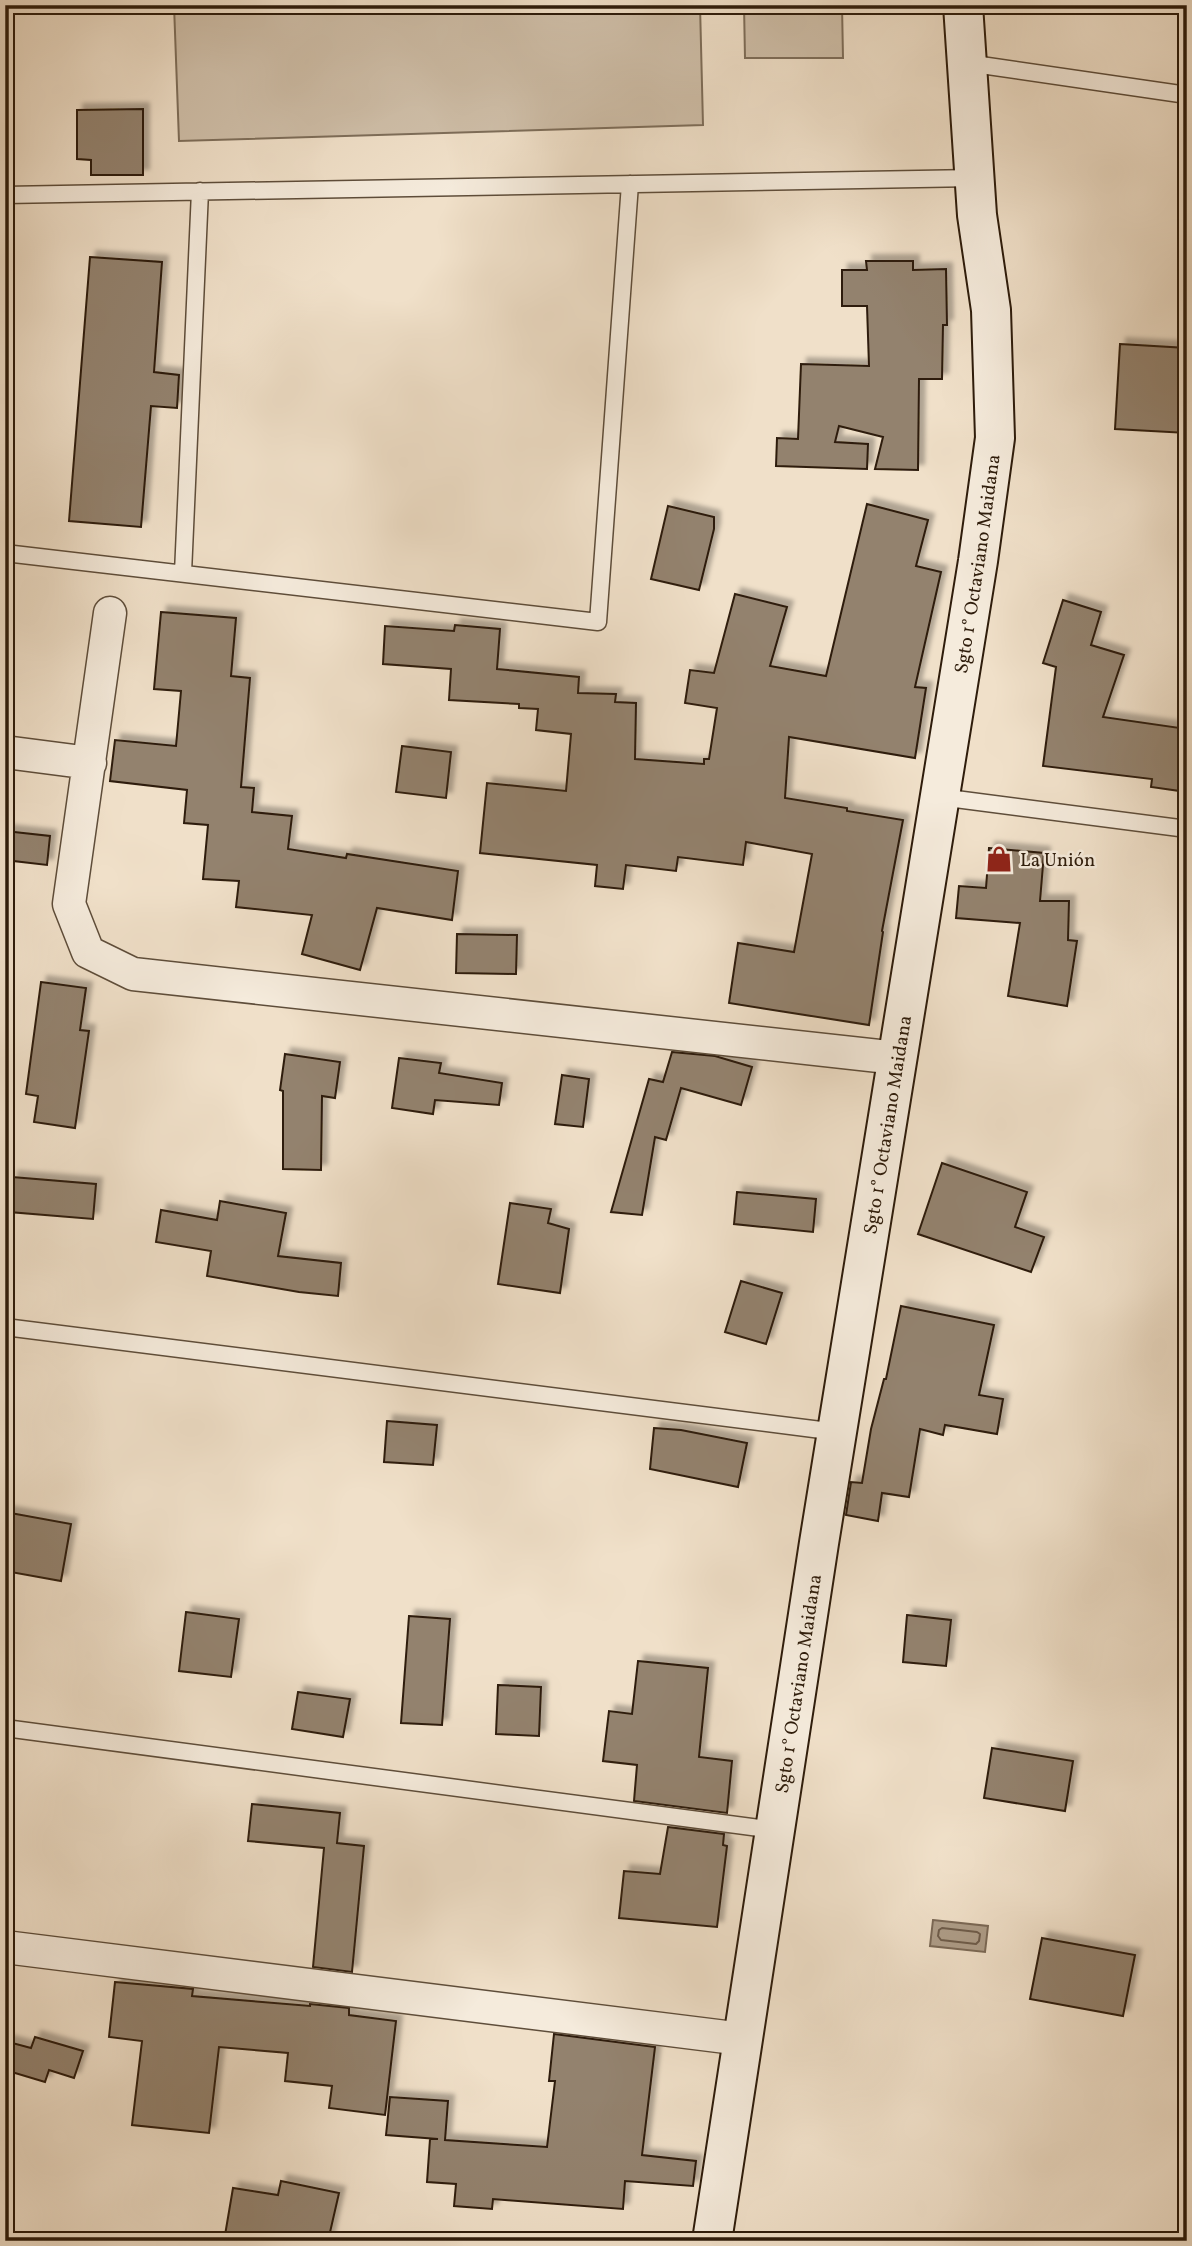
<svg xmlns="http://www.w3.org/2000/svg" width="1192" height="2246" font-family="Vollkorn,serif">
<defs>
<filter id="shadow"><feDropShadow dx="6" dy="-6" stdDeviation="2" flood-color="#0004"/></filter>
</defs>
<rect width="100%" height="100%" fill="#f0e0c9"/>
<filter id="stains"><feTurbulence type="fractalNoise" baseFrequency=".00286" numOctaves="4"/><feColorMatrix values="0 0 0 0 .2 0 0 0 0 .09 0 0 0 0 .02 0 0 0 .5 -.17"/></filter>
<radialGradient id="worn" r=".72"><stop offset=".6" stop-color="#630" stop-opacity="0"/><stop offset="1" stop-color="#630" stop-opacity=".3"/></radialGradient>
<path fill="#cfbfa9" stroke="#7e6e5a" stroke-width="2" d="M174,5H700L703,125L179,141Z
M744,5H842L843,58H745Z"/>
<path fill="#ae9d88" stroke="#7b6956" stroke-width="2" d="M933,1920L988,1926L985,1952L930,1946Z"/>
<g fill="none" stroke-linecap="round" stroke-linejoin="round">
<path stroke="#6e5c4a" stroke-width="2" d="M942,1928L977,1932L980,1934L979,1941L976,1944L941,1940L938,1936L939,1930Z"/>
</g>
<path fill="#93826e" stroke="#2e1c0b" stroke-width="2" filter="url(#shadow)" d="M143,109V175H91V160L77,159V110Z
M90,257L162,262L154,372L179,375L177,408L151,406L141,527L69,521Z
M866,261H913V270L946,269L947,325H943L942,379H919L918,470L875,469L883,437L839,426L835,442L868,444L867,469L776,466L777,438L798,439L801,364L869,366L867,306H842V270H867Z
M1120,344L1187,348V433L1115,429Z
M867,504L928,520L916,566L941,572L915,687L926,688L915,758L789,737L785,798L847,808V811L903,820L882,931L883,932L869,1025L729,1003L738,943L794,952L812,854L746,842L743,865L678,857L676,871L626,865L623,889L595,886L597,865L480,853L487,783L566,791L571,734L536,730L538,709L519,708V704L449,700L451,669L383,664L385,626L454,631L455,625L500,629L497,669L579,677L578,693L616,694L615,702L636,703L635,759L704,764V759H709L717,708L685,703L690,670L714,673L735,594L787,607L770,666L826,676Z
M668,506L714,517V529L699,590L651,579Z
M1063,600L1101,612L1091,645L1124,655L1103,717L1187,729V779L1182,778L1180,791L1151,787L1152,779L1043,766L1056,667L1043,663Z
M161,612L236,618L231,676L250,678L241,787L254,788L252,812L292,816L288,849L346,858L347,854L458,871L452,920L377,908L360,970L302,954L312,915L236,907L239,881L203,879L208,825L184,823L187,790L110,781L115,740L176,746L181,691L154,689Z
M402,746L451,752L446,798L396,792Z
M5,831L50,836L47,865L5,860Z
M989,848L1044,853L1040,901H1069L1068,940L1077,941L1067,1006L1008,996L1020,923L956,918L959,886L986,888Z
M457,934L517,935L516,974L456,973Z
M41,982L86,988L80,1030L89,1031L75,1128L34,1122L38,1096L26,1094Z
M672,1052L715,1056L752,1067L741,1105L681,1088L666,1140L655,1137L642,1215L611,1212L649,1079L663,1082Z
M285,1054L340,1062L335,1098L322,1096L321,1170L283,1169V1091L280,1090Z
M399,1058L441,1063L439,1073L502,1083L499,1105L435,1100L433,1114L392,1108Z
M562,1075L589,1079L583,1127L555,1124Z
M942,1163L1027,1192L1015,1227L1044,1237L1031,1272L918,1234Z
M12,1177L96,1184L93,1219L9,1212Z
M737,1192L816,1199L813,1232L734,1224Z
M220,1201L286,1213L278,1256L341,1263L338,1296L299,1292L207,1276L211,1251L156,1242L161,1210L217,1220Z
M510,1203L551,1209L548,1223L569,1229L560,1293L498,1284Z
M741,1281L782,1293L766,1344L725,1332Z
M901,1306L994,1325L979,1395L1003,1399L997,1434L945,1425L943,1435L920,1429L909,1497L882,1493L878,1521L846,1515L851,1482L862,1483L871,1429L884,1379H886Z
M387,1421L437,1425L433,1465L384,1462Z
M654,1428L681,1430L747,1443L738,1487L650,1469Z
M5,1512L71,1524L61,1581L5,1571Z
M186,1612L239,1619L231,1677L179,1671Z
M907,1615L951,1620L946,1666L903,1662Z
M409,1616L450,1619L442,1725L401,1723Z
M638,1661L708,1668L699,1757L732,1761L727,1813L634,1801L637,1765L603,1761L609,1711L632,1714Z
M498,1685L541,1687L539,1736L496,1734Z
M298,1692L350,1699L343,1737L292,1729Z
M992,1748L1073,1761L1065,1811L984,1798Z
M252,1804L340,1813L337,1843L364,1846L352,1972L313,1967L324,1848L248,1841Z
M668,1827L724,1834L723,1845L727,1846L717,1927L619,1918L624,1871L660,1874Z
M1042,1938L1135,1955L1123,2016L1030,1999Z
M115,1982L193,1989L192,1996L310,2006V2004L349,2008V2015L396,2021L385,2115L329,2108L332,2086L285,2081L288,2053L219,2047L209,2133L132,2125L142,2041L109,2037Z
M554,2034L655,2047L642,2155L696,2161L693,2186L625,2181L623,2209L493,2199L492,2209L454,2206L456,2184L427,2182L430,2139H438L386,2135L390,2097L448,2101L445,2140L547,2147L555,2081H549Z
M35,2037L83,2051L74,2078L49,2070L45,2082L5,2070V2041L31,2048Z
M281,2181L339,2193L328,2241H224L233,2188L278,2195Z"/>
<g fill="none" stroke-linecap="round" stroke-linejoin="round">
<g stroke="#5e4d3a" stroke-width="19">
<path id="lane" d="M967,63L1187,95
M5,195L975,178
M5,553L598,622L630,184
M183,573L200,191
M940,797L1187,829
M5,1327L837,1432
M5,1728L774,1830"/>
</g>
<g stroke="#5e4d3a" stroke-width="35">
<path id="street" d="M110,613L69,904L88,952L133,974L897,1058
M5,752L90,763
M5,1947L742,2039"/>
</g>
<g stroke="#2e1c0b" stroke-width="42">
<g id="secondary">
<path id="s1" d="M712,2241L819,1543L978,561L995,438L991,310L977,215L963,5"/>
</g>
</g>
<use href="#lane" stroke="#f5ebdc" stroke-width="16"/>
<use href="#street" stroke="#f5ebdc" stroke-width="32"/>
<use href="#secondary" stroke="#f5ebdc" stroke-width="38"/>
</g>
<defs>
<g id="shop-bare" transform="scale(2.1)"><path d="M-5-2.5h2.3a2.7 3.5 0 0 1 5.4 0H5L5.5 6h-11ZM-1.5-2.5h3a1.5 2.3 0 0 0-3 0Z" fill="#8f2418" stroke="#f5ebdc" stroke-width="2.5" paint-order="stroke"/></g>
</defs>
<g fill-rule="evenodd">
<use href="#shop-bare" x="999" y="859"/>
</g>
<g text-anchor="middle" stroke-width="5" stroke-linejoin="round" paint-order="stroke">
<g font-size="19" fill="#2e1c0b" stroke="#f5ebdc">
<text dy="7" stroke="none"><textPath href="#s1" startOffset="1698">Sgto 1° Octaviano Maidana</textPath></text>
<text dy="7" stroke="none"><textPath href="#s1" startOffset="1130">Sgto 1° Octaviano Maidana</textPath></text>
<text dy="7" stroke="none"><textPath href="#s1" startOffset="564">Sgto 1° Octaviano Maidana</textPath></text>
</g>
<g font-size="19" fill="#2e1c0b" stroke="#f5ebdc" text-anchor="start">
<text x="1020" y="866">La Unión</text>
</g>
</g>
<rect width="1192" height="2246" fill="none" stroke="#f0e0c9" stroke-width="28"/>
<rect x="7" y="7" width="1178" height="2232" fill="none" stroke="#2e1c0b" stroke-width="3.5"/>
<rect x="14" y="14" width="1164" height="2218" fill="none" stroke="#2e1c0b" stroke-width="2"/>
<rect width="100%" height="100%" filter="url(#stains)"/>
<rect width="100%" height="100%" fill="url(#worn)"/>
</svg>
